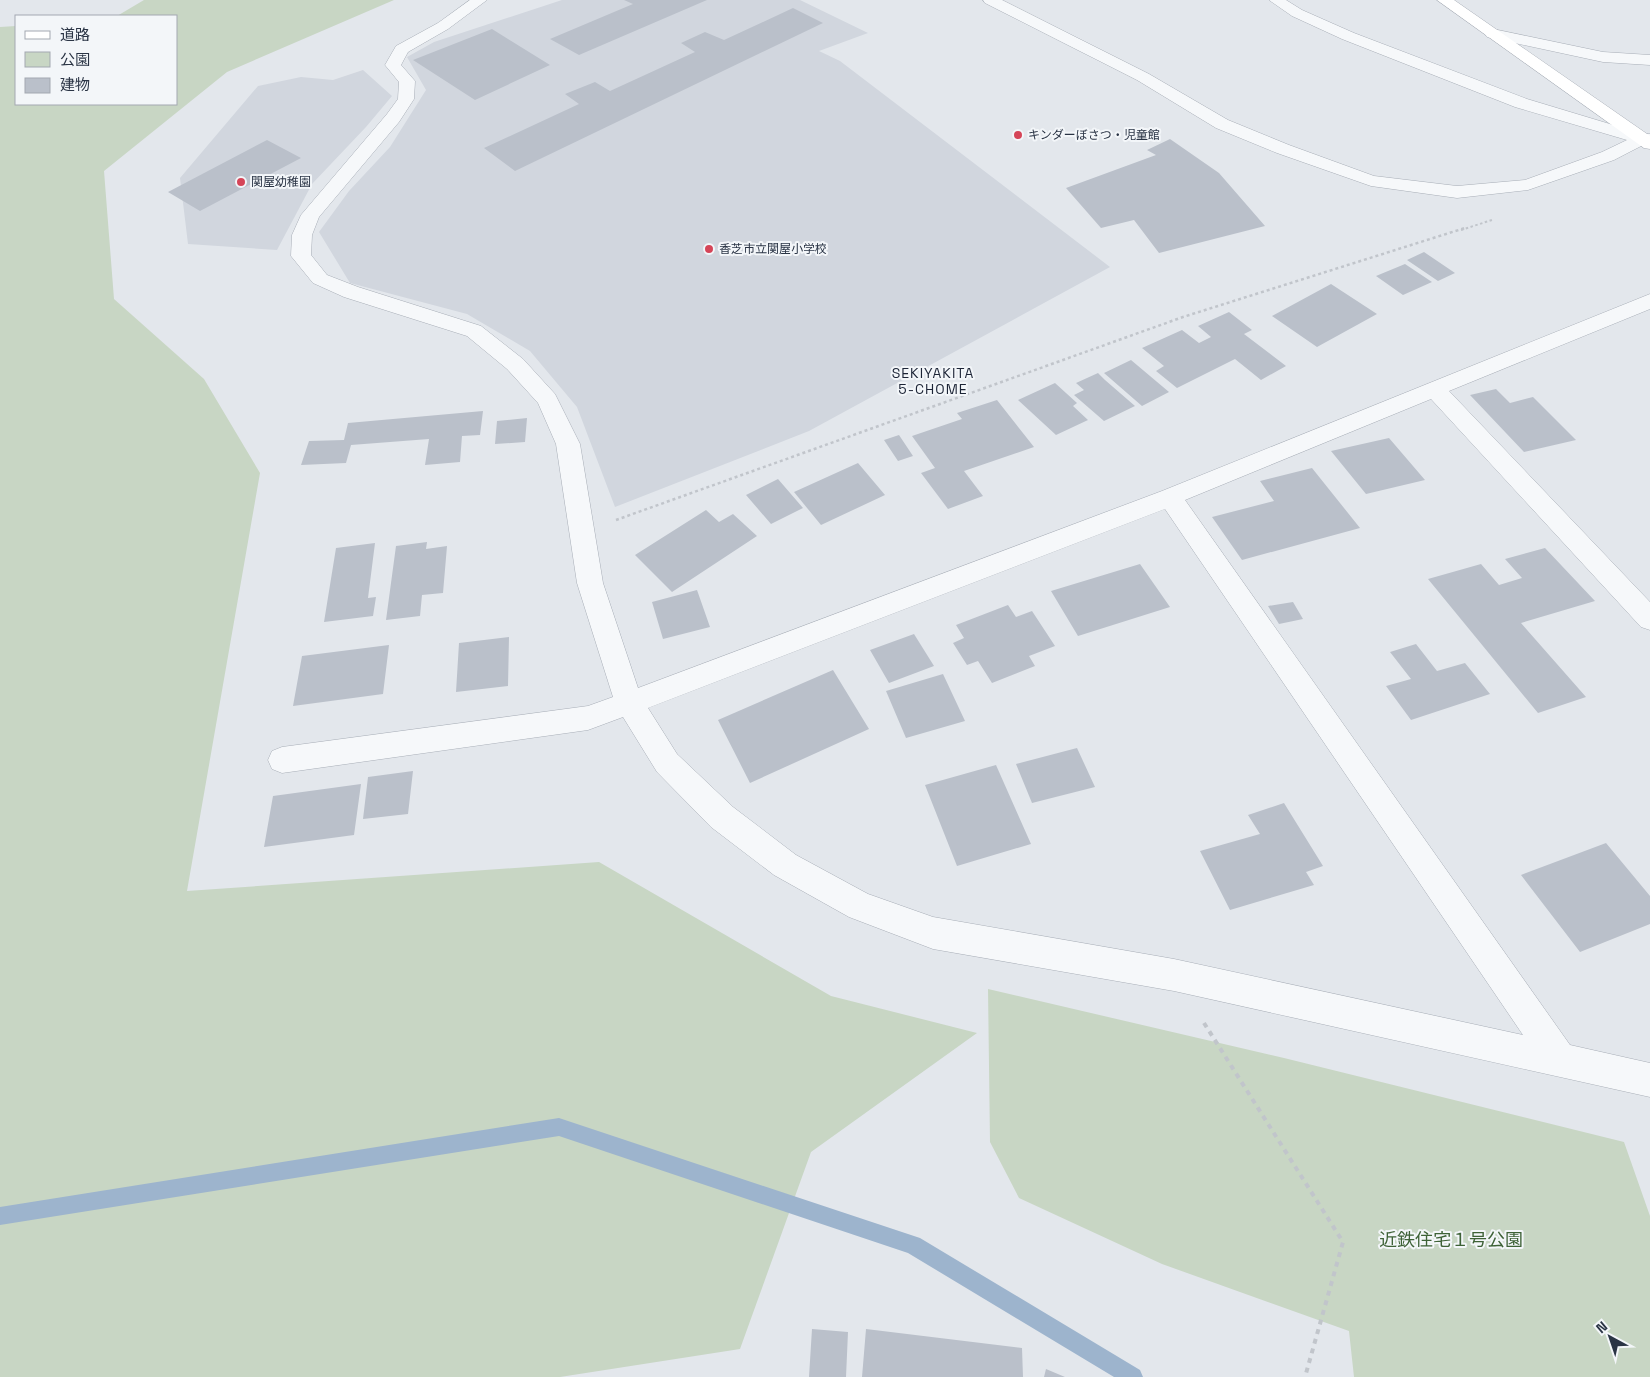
<svg xmlns="http://www.w3.org/2000/svg" width="1650" height="1377" font-family="'Space Grotesk','Noto Sans JP',sans-serif">
<rect width="100%" height="100%" fill="#e3e7ec"/>
<path fill="#d1d6de" d="M562,0H800L868,33L819,51L840,61L1110,267L809,431L615,507L577,407L530,351L467,314L350,283L319,232L349,191L390,147L426,90L407,57L434,42Z
M363,70L392,96L366,127L312,184L277,250L188,244L180,178L258,86L301,77L333,80Z"/>
<path fill="#c8d6c4" d="M144,0H394L227,72L104,171L114,299L204,379L260,473L187,891L599,862L831,996L977,1033L811,1152L740,1349L560,1377H0V27L16,26V104H176V16H117Z
M988,989L1284,1058L1624,1142L1650,1216V1377H1354L1349,1331L1162,1264L1019,1198L990,1142Z"/>
<g fill="none" stroke-linecap="round" stroke-linejoin="round">
<path fill="#9db4cd" fill-rule="evenodd" d="M559,1118L920,1238L1140,1370L1143,1377H1114L908,1253L559,1136L0,1225V1207Z"/>
</g>
<path fill="#bac0ca" d="M624,0H707L579,55L550,39L633,4Z
M793,8L823,23L515,171L484,148L579,104L565,94L595,82L610,91L695,52L681,43L705,32L724,40Z
M492,29L550,65L475,100L413,60Z
M1170,139L1219,173L1265,226L1159,253L1134,220L1101,228L1066,188L1156,155L1147,150Z
M267,140L301,158L200,211L168,192Z
M1424,252L1455,273L1438,281L1407,260Z
M1405,264L1432,282L1403,295L1376,276Z
M1331,284L1377,314L1317,347L1272,316Z
M1229,312L1252,330L1244,334L1286,366L1261,380L1235,359L1177,388L1156,371L1164,366L1142,348L1182,330L1199,343L1211,337L1198,326Z
M1131,360L1169,392L1142,406L1104,373Z
M1098,373L1105,380L1135,406L1104,421L1074,395L1084,390L1076,383Z
M1055,383L1077,403L1073,406L1088,420L1056,435L1018,400Z
M1496,389L1510,403L1533,397L1576,440L1524,452L1470,395Z
M997,400L1034,447L964,471L983,496L948,509L921,473L935,468L912,436L962,419L957,413Z
M483,411L480,435L462,436L460,462L425,465L429,439L351,445L346,463L301,465L309,441L344,440L348,423Z
M527,418L525,442L495,444L497,421Z
M899,435L913,456L898,461L884,440Z
M1389,438L1425,480L1366,494L1331,451Z
M858,463L885,495L821,525L794,492Z
M1312,468L1360,528L1242,560L1212,517L1274,501L1260,481Z
M778,479L803,508L771,524L746,495Z
M706,510L719,522L733,514L757,536L672,592L635,555Z
M427,542L426,549L447,546L443,593L422,595L420,616L386,620L396,546Z
M375,543L368,598L376,597L373,616L324,622L336,548Z
M1545,548L1595,601L1521,623L1586,697L1538,713L1428,579L1481,564L1499,585L1522,578L1505,559Z
M1140,564L1170,607L1078,636L1051,591Z
M697,590L710,627L663,639L652,602Z
M1293,602L1303,619L1279,624L1268,606Z
M1008,605L1016,617L1032,611L1055,646L1029,656L1035,666L992,683L978,661L967,665L953,643L964,638L956,625Z
M914,634L934,666L889,683L870,650Z
M509,637L508,686L456,692L459,643Z
M1416,644L1437,671L1465,663L1490,694L1411,720L1386,686L1411,679L1390,652Z
M389,645L383,694L293,706L302,656Z
M833,670L869,729L750,783L718,720Z
M943,674L965,721L906,738L886,691Z
M1077,748L1095,787L1032,803L1016,764Z
M996,765L1031,844L957,866L925,785Z
M413,771L408,814L363,819L368,777Z
M361,784L354,835L264,847L273,796Z
M1284,803L1323,866L1306,872L1314,885L1230,910L1200,851L1260,834L1248,815Z
M1606,843L1650,896V924L1580,952L1521,875Z
M812,1329L848,1332L846,1377H809Z
M866,1329L1022,1348L1023,1377H862Z
M1046,1369L1065,1377H1044Z"/>
<g fill="none" stroke-linecap="round" stroke-linejoin="round">
<g stroke="#a8aeb7" stroke-width="1">
<path id="street" d="M470,0H487L448,29L408,52L401,65L415,81L414,99L399,122L319,217L312,235L311,255L327,275L358,287L481,326L523,359L555,394L580,444L603,583L638,688L1162,491L1650,294V309L1449,391L1650,602V630L1641,627L1431,399L1185,500L1570,1045L1650,1063V1097L1174,991L933,949L849,917L774,875L711,827L657,772L623,717L588,730L282,773L272,769L268,760L272,751L282,747L588,706L613,697L577,583L556,444L538,403L507,369L467,336L344,297L313,283L291,256L292,235L301,215L387,114L398,99L399,82L385,65L396,46L438,23ZM1165,509L1523,1035L1174,959L933,917L868,894L796,855L733,807L677,754L648,708Z
M983,0H1002L1149,74L1228,120L1289,145L1374,176L1457,186L1525,180L1602,152L1627,140L1515,107L1342,39L1292,16L1269,0H1286L1302,10L1354,33L1527,99L1643,134H1650V144H1645L1614,160L1528,190L1457,198L1371,186L1277,153L1216,128L1137,80L985,3Z
M1493,29L1603,52L1650,55V65L1603,62L1487,37L1485,34L1487,31Z"/>
</g>
<g stroke="#a8aeb7" stroke-width="1">
<path id="secondary" d="M1437,0H1454L1650,136V149L1644,148Z"/>
</g>
<path stroke="#c1c5cb" stroke-width="2" stroke-dasharray="2.5 2.5" stroke-linecap="butt" d="M1461,230L1492,220"/>
<path stroke="#c1c5cb" stroke-width="2.5" stroke-dasharray="3 3" stroke-linecap="butt" d="M616,520L1183,317L1465,228"/>
<path stroke="#c1c5cb" stroke-width="4" stroke-dasharray="5 5" stroke-linecap="butt" d="M1204,1023L1343,1242L1305,1377"/>
<use href="#street" fill="#f6f8fa" fill-rule="evenodd"/>
<use href="#secondary" fill="#fff" fill-rule="evenodd"/>
</g>
<g fill="#d54558" stroke="#f3f6f9" stroke-width="2">
<circle cx="1018" cy="135" r="5"/>
<circle cx="241" cy="182" r="5"/>
<circle cx="709" cy="249" r="5"/>
</g>
<g text-anchor="middle" stroke-width="4" stroke-linejoin="round" paint-order="stroke">
<g font-size="12" fill="#2a3445" stroke="#f3f6f9" text-anchor="start">
<text x="1028" y="139">キンダーぼさつ・児童館</text>
<text x="251" y="186">関屋幼稚園</text>
<text x="719" y="253">香芝市立関屋小学校</text>
</g>
<g font-size="14" letter-spacing="1" fill="#1c2436" stroke="#f3f6f9">
<text x="933" y="378">SEKIYAKITA<tspan x="933" dy="16">5-CHOME</tspan></text>
</g>
<g font-size="18" fill="#3e6237" stroke="#f3f6f9">
<text x="1451" y="1246">近鉄住宅１号公園</text>
</g>
</g>
<rect x="15" y="15" width="162" height="90" fill="#f3f6f9" stroke="#a3a8b1"/>
<rect x="25" y="31" width="25" height="8" fill="#ffffff" stroke="#a3a8b1"/>
<text x="60" y="40" font-size="15" fill="#2a3445">道路</text>
<rect x="25" y="52" width="25" height="15" fill="#c8d6c4" stroke="#a3a8b1"/>
<text x="60" y="65" font-size="15" fill="#2a3445">公園</text>
<rect x="25" y="78" width="25" height="15" fill="#bac0ca" stroke="#a3a8b1"/>
<text x="60" y="90" font-size="15" fill="#2a3445">建物</text>
<g transform="translate(1610 1337) rotate(320)" stroke="#f3f6f9" stroke-width="4" paint-order="stroke">
<path d="M0-4L9 19L0 12L-9 19Z" fill="#2a3445"/>
<text y="-8" font-size="14" font-weight="bold" text-anchor="middle" fill="#2a3445">N</text>
</g>
</svg>
